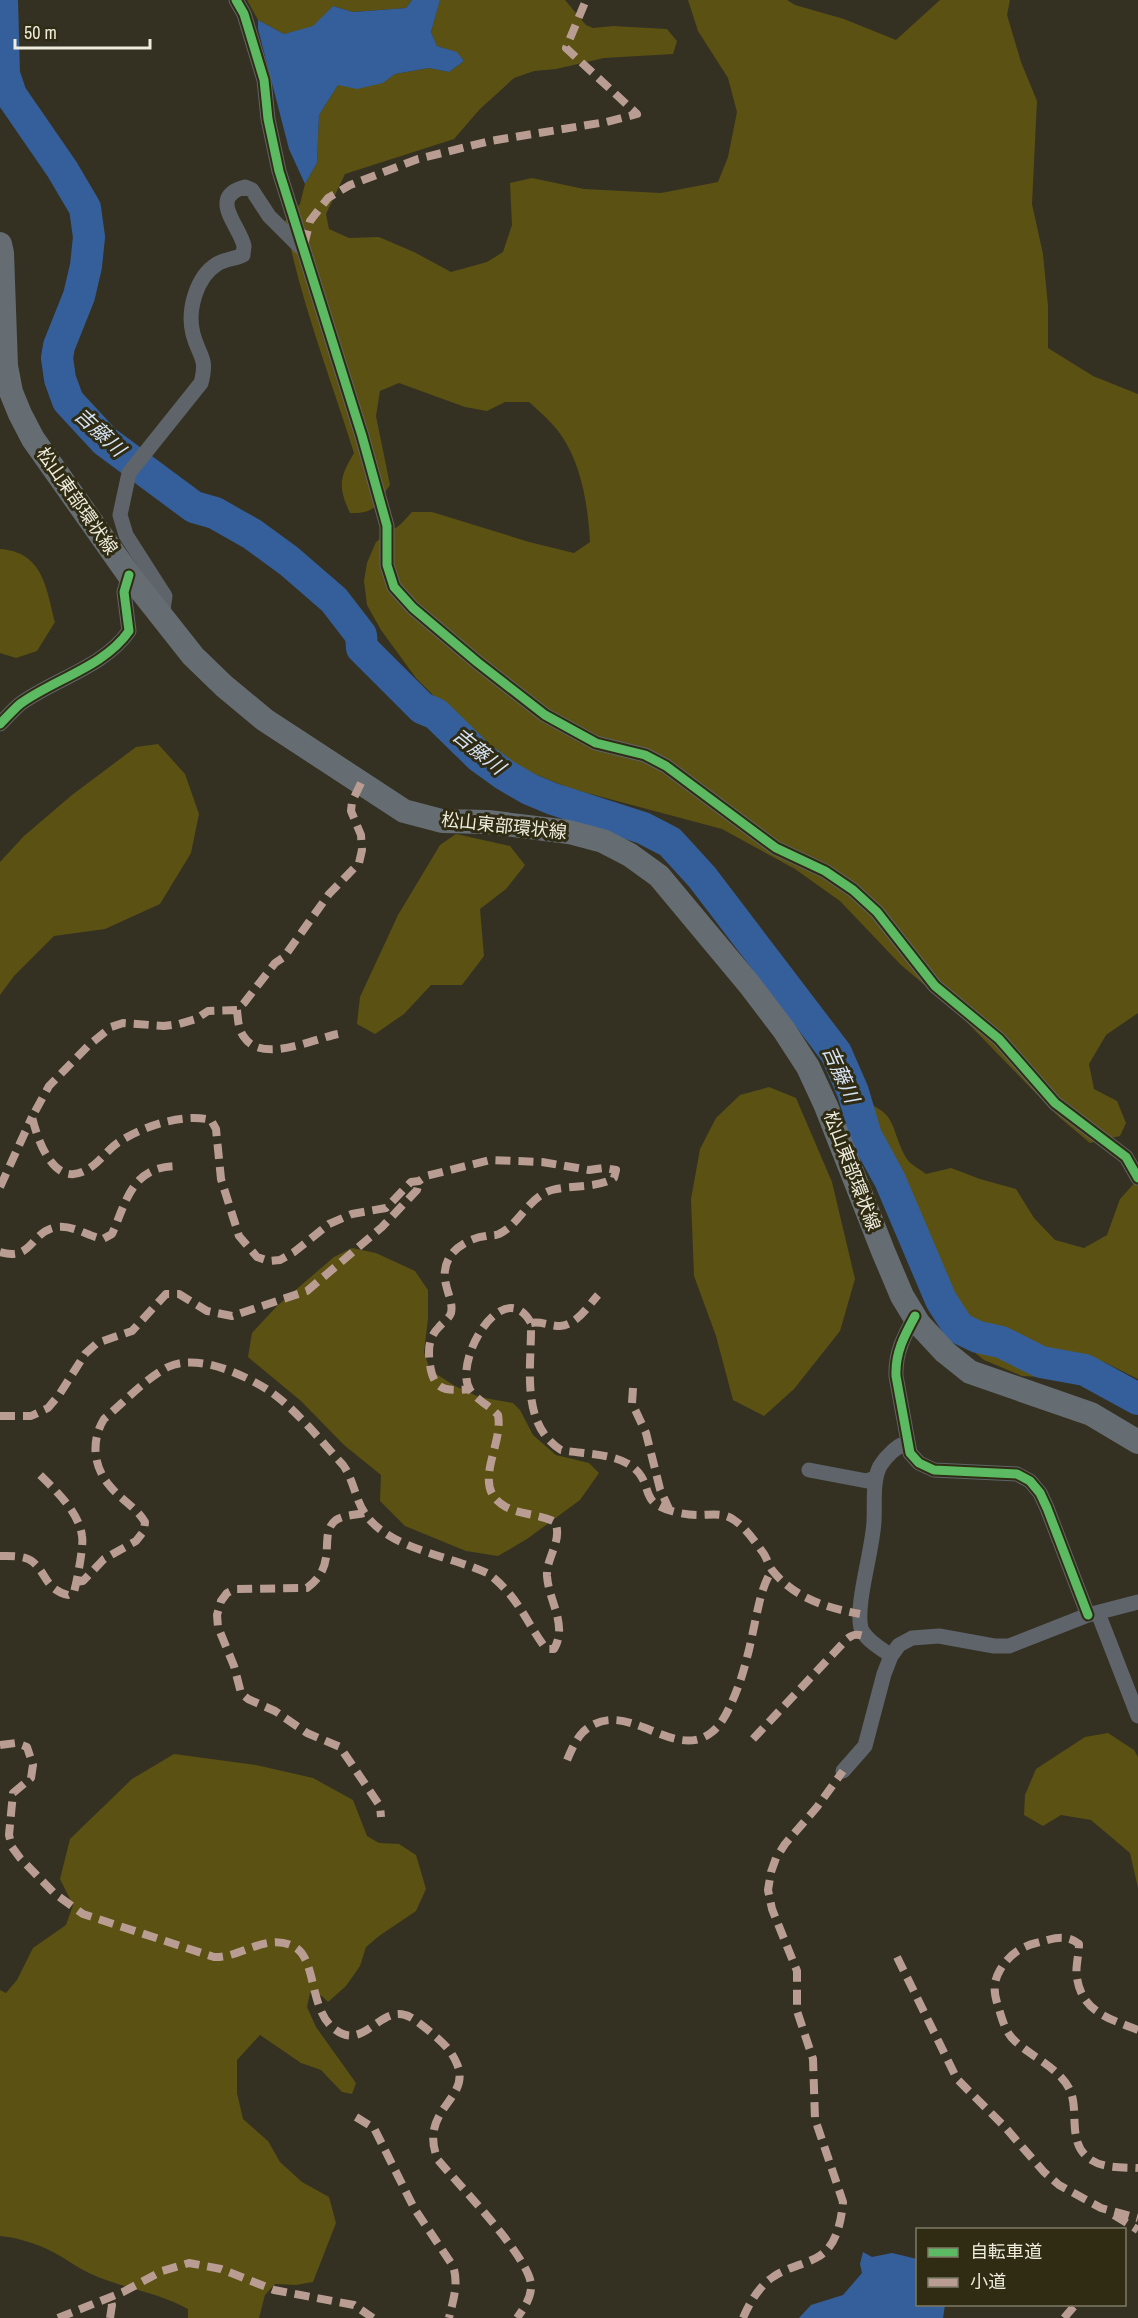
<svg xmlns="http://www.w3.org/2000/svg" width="1138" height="2318" font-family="'Archivo Narrow','Noto Sans JP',sans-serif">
<rect width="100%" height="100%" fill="#343123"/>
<path fill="#5b5112" d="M247,0H412L406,8L353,12L333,6L313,27L284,34L258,20Z
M440,0H565L586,25L593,28L613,26L667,29L677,41L673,54L604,58L556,69L534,71L514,78L480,109L454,139L345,174L326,214L329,229L349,238L379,237L414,252L451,272L487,262L503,252L512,225L510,183L532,178L584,189L661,193L718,182L728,157L737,112L728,78L698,31L688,0H787L795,5L844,19L896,40L940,0H1010L1007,15L1021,62L1037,101L1032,204L1043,254L1048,306V348L1093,376L1138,394V1013L1106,1035L1089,1064L1094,1089L1117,1101L1126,1123L1120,1136L1090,1143L1059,1117L959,1014L901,965L840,901L795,869L722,829L572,789L512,765L449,711L416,678L381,630L367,605L364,581L367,563L376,542L401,524L412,512H432L529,542L574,553L590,542C588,507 582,465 561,435C553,423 540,412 529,402H505L487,411L465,407L399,383L380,391L376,416L390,485C376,505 376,514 350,513C338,487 339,478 354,453C330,376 300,300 285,221L300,204L305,184L317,163L319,115L338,85L383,83L395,74L429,68L449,72L464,61L456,52L437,46L431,32Z
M0,549C43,552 46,587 55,622L37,651L16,658L0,653Z
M158,744L185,774L199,814L191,853L160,904L105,929L54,936L14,976L0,995V862L24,836L72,795L136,747Z
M456,834L510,846L525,865L506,889L480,909L484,956L462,985H431L404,1014L375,1034L357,1024L360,997L398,915L440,845Z
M769,1087L796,1098L832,1182L855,1279L840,1331L794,1389L764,1416L733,1400L716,1336L694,1276L691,1199L700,1149L716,1118L740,1095Z
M859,1101C900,1112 889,1129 907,1159C911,1165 920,1169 926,1174L951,1168L980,1179L1016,1189L1034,1218L1055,1240L1084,1248L1107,1235L1120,1199L1138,1179V1379L1104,1362L1077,1357L1058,1378L1022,1376L984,1360L963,1343L937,1301L914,1243L852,1140L850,1122L852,1107Z
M352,1248L376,1253L415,1271L428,1290V1319L424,1352L430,1370L455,1386L479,1397L513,1403L520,1410L533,1435L556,1455L589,1463L599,1473L580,1500L527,1539L498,1556L466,1551L405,1526L380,1501L381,1475L344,1445L301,1401L248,1357L252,1333L277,1306L334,1257Z
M1108,1733L1134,1750L1138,1757V1888L1130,1853L1091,1820L1061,1815L1043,1826L1024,1815L1025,1795L1036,1769L1085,1737Z
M174,1754L256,1765L313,1778L353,1800L367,1836L379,1843L399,1844L416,1855L426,1889L416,1911L379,1936L366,1947L360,1966L346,1986L328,2002L322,1996L310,1993L307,2007L316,2027L356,2083L352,2094L342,2092L321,2070L301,2063L260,2035L237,2060V2093L243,2119L268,2141L280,2162L302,2182L329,2197L336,2223L313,2282L296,2285L275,2284L265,2295L259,2318H188V2309C158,2292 120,2288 89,2273C76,2267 65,2258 53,2252C38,2244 16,2237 0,2236V1990L6,1993L17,1980L33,1948L66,1925L73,1905L60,1879L70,1839L132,1779Z"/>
<path fill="#355f9a" d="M412,0H440L431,32L437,46L457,52L464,61L449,72L429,68L395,74L383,83L357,89L338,85L319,115L317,163L305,184L289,149L258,29V20L284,34L313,26L333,6L353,12L406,8Z
M863,2252L872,2257L892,2253L917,2259L918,2304L945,2305L943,2318H799L811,2305L843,2295L862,2273L860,2264Z"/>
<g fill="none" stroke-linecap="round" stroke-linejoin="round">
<path stroke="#355f9a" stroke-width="32" d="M2,0L4,74L11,95L62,169L85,208L89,237L86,266L79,296L59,346L57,358L60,379L68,401L105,441L194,507L215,513L252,534L289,561L334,600L361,635L362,648L422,708L436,714L480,757L505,775L529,789L553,799L643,828L670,842L702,877L836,1053L853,1092L866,1136L890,1180L941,1300L959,1328L978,1337L1001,1342L1041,1362L1085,1370L1138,1399"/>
<path stroke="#5e646a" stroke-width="15" d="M236,0L244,14L264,80L268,119L279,171L362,436L387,526V565L394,587L413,608L477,662L545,715L596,743L645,755L666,766L776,848L825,871L853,890L877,912L935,986L999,1039L1055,1103L1126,1157L1138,1178
M162,617L165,596L126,535L120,515L129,473L201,383C208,357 199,357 193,334C187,311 196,277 217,264C225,259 235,259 243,255C243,252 244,249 244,246C240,226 207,197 245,187L252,190L269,216L301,248
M0,724C6,718 13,710 20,704C54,679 104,667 129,631L124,592L129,575
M915,1316C904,1336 895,1353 896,1376L910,1453L919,1463L934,1470L1017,1474L1030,1481L1040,1493L1047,1508L1088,1615
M809,1470L867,1481L876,1477
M1098,1613L1138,1716
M891,1656C881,1648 865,1640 861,1628C855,1605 873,1549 874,1521C875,1505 872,1481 880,1466C886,1456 897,1446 907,1442
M843,1771L865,1746L884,1674L891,1656L899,1645L912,1638L939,1636L994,1646H1009L1088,1615L1138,1602"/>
<path stroke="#656c72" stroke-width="24" d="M0,244L2,253L6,366L11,392L20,414L33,439L129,575L193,656L224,686L265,720L404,811L442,821L488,822L569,832L603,841L630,855L659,876L749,984L784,1030L808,1067L826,1106L883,1251L902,1296L919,1324L945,1352L970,1372L1091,1414L1138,1442"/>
<path stroke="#b99d93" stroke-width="8" stroke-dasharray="15 8" stroke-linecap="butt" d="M304,245L310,221L328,198L350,185L418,159L490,141L606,122L637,114L566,48L586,0
M361,783L352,802L351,811L361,835L362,850L359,863L329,894L284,957L275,963L244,1003L237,1010L208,1011L196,1019L179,1024L164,1026L123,1023L111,1027L88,1046L49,1086L32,1117C38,1142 55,1190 88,1169C100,1162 108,1149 119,1142C143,1126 183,1113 211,1120L216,1129L221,1179L239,1236L257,1257L269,1261L280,1260L294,1252L329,1224L352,1214L386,1208L411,1182L419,1181L426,1176L490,1160L542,1162L589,1170L604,1168L616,1170L614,1178C599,1188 571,1185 552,1190C528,1197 519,1225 499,1234C495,1236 491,1235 486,1236C474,1237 458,1245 451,1255C435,1278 455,1297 451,1313C449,1319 443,1322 439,1327C428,1338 428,1350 430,1365C434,1392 447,1391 470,1389
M237,1010C238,1019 238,1029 244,1037C262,1064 313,1039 338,1034
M0,1187L32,1117
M0,1252C33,1262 30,1231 57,1227C74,1225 87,1236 103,1239L112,1234C127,1200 132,1166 178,1166
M531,1323C541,1321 550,1326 560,1326C577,1325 588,1306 598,1295
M633,1388L632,1403L646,1433L660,1489L669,1509
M0,1416H31L48,1408L59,1395L85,1354L97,1343L132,1331L166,1294H179L207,1311L232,1316L307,1291L382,1227L417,1190L419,1181
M364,1513C356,1515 344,1515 336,1520C317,1534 340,1564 307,1588L235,1589L227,1593L221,1601L217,1615L218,1627L234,1666L241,1693L248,1699L275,1711L307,1733L340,1747L380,1806L381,1817
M0,1556C10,1556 25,1555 33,1562C47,1574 45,1589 68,1595L74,1592C77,1581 84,1545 82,1536C79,1511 53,1488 36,1471
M76,1582L83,1581L104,1559L136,1541L144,1531L145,1522C136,1507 120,1499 109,1485C93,1466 91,1440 104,1419C124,1402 145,1379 168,1367C197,1353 243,1374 268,1390C295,1408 321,1441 343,1465C354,1480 355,1500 366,1515C391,1550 452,1556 489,1574C518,1597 524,1618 544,1646L548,1649H554C568,1625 549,1602 547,1576C546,1557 563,1541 555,1522C540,1514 521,1515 506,1507C469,1487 504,1446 498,1415C490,1406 477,1400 470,1390C452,1362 503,1273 531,1323C532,1365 519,1423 561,1450C586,1455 626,1452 641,1476C648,1486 646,1500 659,1506C670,1512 686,1515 698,1515C711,1515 723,1512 734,1520C745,1527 756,1543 764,1554C767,1559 769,1566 772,1570C794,1598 827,1608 860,1614
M753,1739L847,1639C854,1633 858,1634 866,1637
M0,1745L16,1743L27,1747L33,1765L31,1778L13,1793L9,1835L12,1847L20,1858L54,1893L83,1914L214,1957C241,1958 265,1933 293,1946C320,1959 306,2019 343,2034C366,2043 382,2008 405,2015C413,2017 421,2025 428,2030C440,2040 451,2049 457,2064C472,2100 417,2109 438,2160C458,2184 528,2256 531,2284C532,2297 524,2308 517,2318
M567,1760C571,1751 576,1739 583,1732C625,1693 673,1764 712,1732C720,1726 726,1715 730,1706C743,1679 749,1651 755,1622C759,1604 762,1586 772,1570
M897,1957L957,2079L1004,2126L1044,2172L1059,2185L1101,2208L1138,2218
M1138,2030C1110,2019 1082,2012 1077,1978C1075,1967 1079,1955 1079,1944C1065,1933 1052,1939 1036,1943C1020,1947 1008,1956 1000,1970C992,1984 994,1994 999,2009C1002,2019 1005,2030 1012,2038C1029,2056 1059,2067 1070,2090C1079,2110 1068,2139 1086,2156C1100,2169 1120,2167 1138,2168
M356,2117L374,2128L414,2208L453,2266C459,2284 453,2300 449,2318
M1114,2215L1138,2230
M58,2318L123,2292L162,2271L189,2263L221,2269L274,2290L354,2305L373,2318
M110,2318L112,2305L110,2298
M743,2318C749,2304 759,2286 773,2277C786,2268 802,2265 816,2258C836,2248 841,2223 843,2202L815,2119L813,2059L797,2011V1971L772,1909L768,1890L771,1872L776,1858L785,1844L817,1807L843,1771
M1064,2318L1076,2304"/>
<g stroke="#302c13" stroke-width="13">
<path id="cycleway" d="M236,0L244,14L264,80L268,119L279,171L362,436L387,526V565L394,587L413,608L477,662L545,715L596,743L645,755L666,766L776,848L825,871L853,890L877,912L935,986L999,1039L1055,1103L1126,1157L1138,1178
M0,724C6,718 13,710 20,704C54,679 104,667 129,631L124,592L129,575
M915,1316C904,1336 895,1353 896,1376L910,1453L919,1463L934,1470L1017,1474L1030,1481L1040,1493L1047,1508L1088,1615"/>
</g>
<use href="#cycleway" stroke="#5cba63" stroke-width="9"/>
</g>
<g text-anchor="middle" stroke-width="6" stroke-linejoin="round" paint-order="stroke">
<g font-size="18" fill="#eeecdd" stroke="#302c13">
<text transform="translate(77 501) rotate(55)" y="6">松山東部環状線</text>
<text transform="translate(504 826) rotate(6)" y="6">松山東部環状線</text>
<text transform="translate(852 1171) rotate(69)" y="6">松山東部環状線</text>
</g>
<g font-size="20" font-style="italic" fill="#d7e4f7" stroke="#302c13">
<text transform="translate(100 432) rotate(43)" y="7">吉藤川</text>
<text transform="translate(479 751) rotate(39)" y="7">吉藤川</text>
<text transform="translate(841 1074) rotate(66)" y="7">吉藤川</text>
</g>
</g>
<rect x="916" y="2228" width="210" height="78" fill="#302c13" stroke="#7c7964" stroke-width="1.5"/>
<rect x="928" y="2248" width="30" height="9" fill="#5cba63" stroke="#7c7964" stroke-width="1.5"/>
<text x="970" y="2258" font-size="18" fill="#eeecdd">自転車道</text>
<rect x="928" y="2278" width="30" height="9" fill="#b99d93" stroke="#7c7964" stroke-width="1.5"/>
<text x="970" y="2288" font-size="18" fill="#eeecdd">小道</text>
<path d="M15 39v9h135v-9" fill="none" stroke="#eeecdd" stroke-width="3"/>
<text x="24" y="39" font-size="18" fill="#eeecdd" stroke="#302c13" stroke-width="4.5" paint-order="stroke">50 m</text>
</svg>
